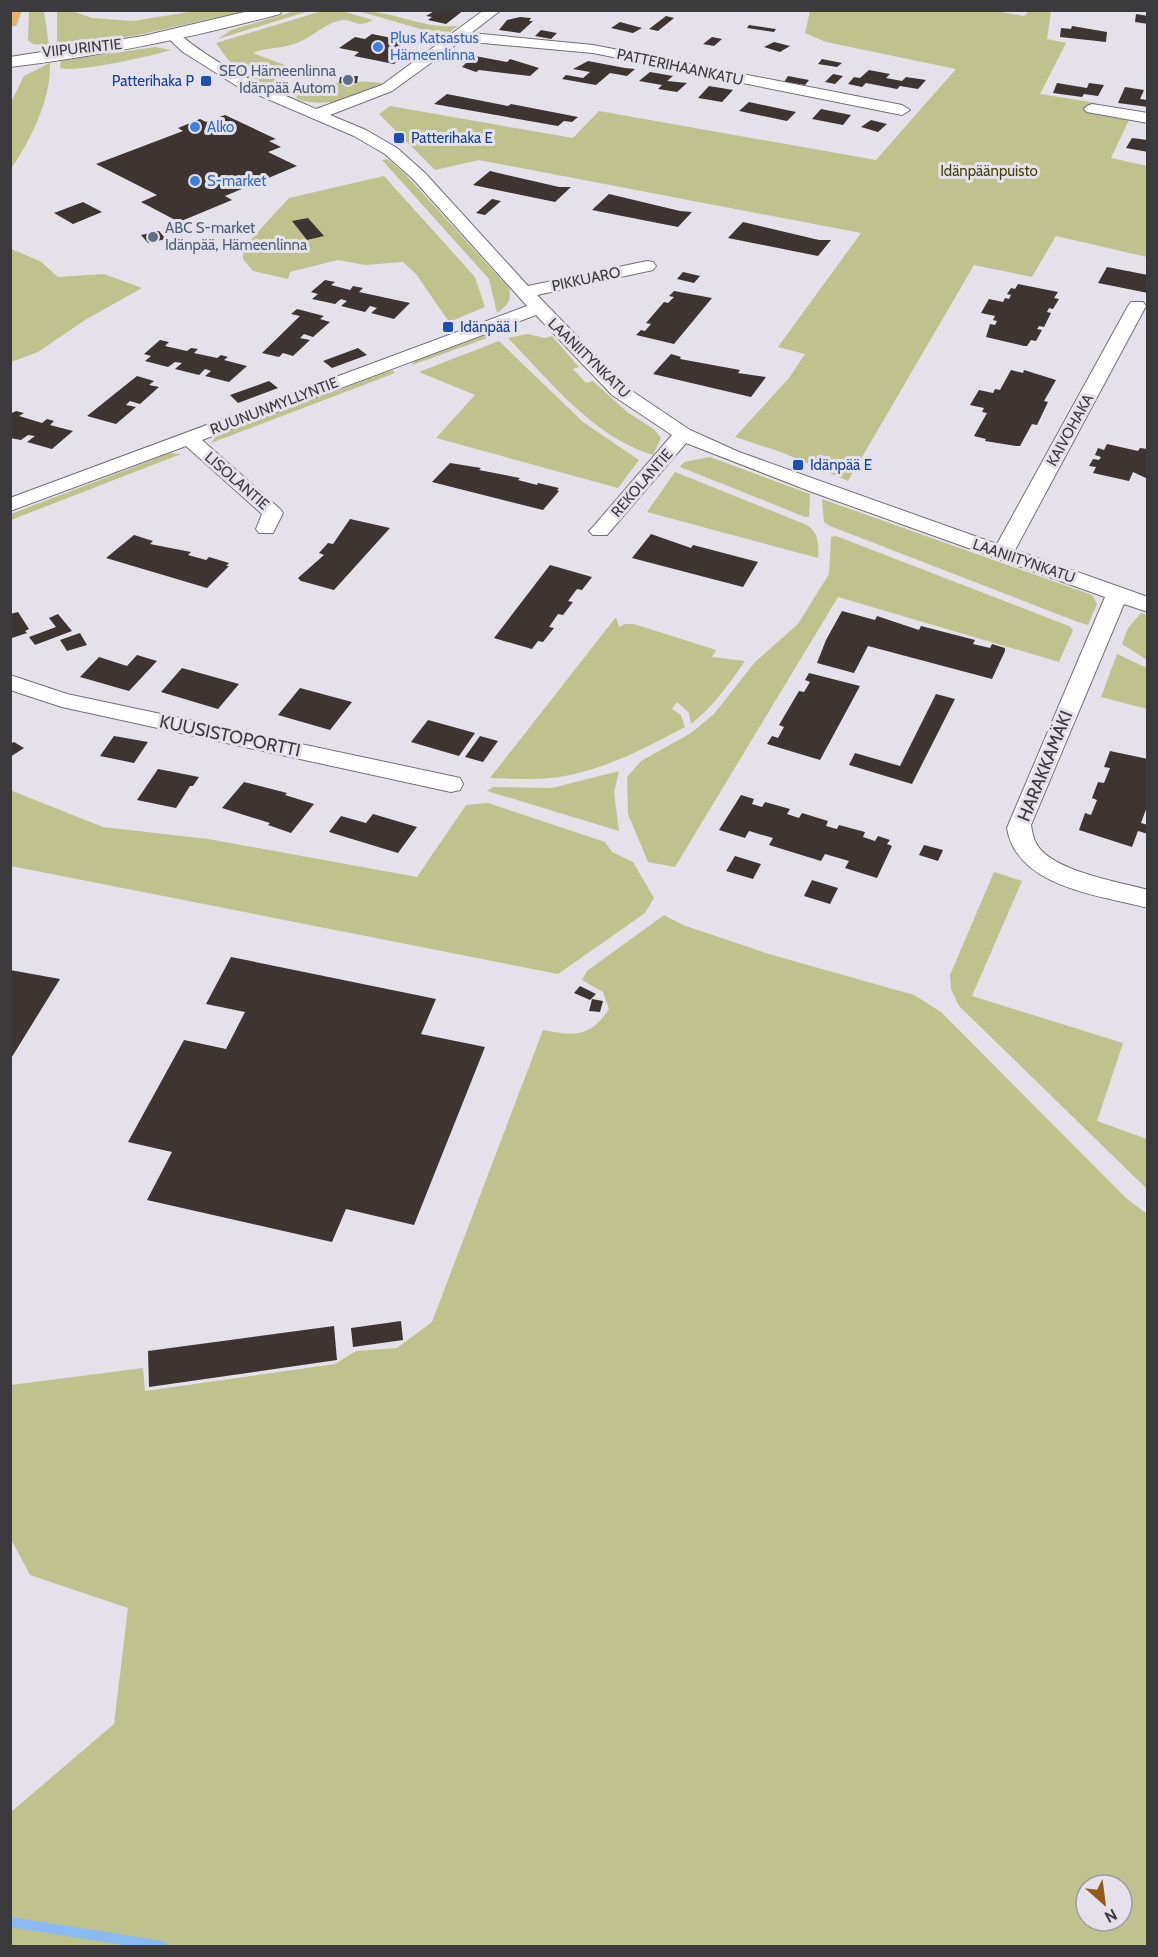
<svg xmlns="http://www.w3.org/2000/svg" width="1158" height="1957" font-family="Cabin,sans-serif">
<rect width="100%" height="100%" fill="#e4e1ea"/>
<path fill="#bfc28d" fill-rule="evenodd" d="M990,10L1024,16L1029,11H1051L1047,39L1066,43L1040,94L1096,103L1106,116L1129,120L1111,158L1147,166V257L1056,236L1032,277L974,265L848,481L781,452L735,437L789,378L805,354L778,347L861,233L479,160L435,170L379,114L390,106L573,138L599,111L876,160L956,69L826,42L805,33L810,11Z
M29,11H44L49,46L33,44L28,40Z
M57,11H72L92,18L133,21L195,11H246L133,36L57,46Z
M295,11H309L218,39L231,30Z
M322,11H342L373,20C353,30 353,16 338,21C320,26 309,40 294,44C280,49 266,47 253,53L293,68C289,75 283,79 275,82C247,90 230,62 216,43Z
M358,11C392,10 422,29 457,26L450,32L424,30Z
M155,47L171,50C151,56 78,73 60,68L61,61L66,60Z
M50,63C51,100 31,139 11,169V102L24,76Z
M382,83C368,99 316,109 296,98C305,81 364,80 382,83Z
M388,159L405,174L509,288C512,300 507,306 497,313L489,279L382,160Z
M384,176L475,277L485,307L449,322L416,274L403,262L365,265L338,260L290,272L288,279L253,271L243,259L244,247L289,198Z
M11,249L40,261L58,277L104,274L142,288L85,320L38,352L11,362Z
M490,332V337L412,365L414,361Z
M527,334L545,338L552,336L579,367L573,369L586,383L593,381L626,411L655,430L661,438L653,455C593,437 550,381 508,338Z
M499,341L583,422L639,460L618,488L436,438L475,395L419,372Z
M392,370L395,373L211,443L216,436Z
M170,453L181,454L11,520V514Z
M710,457L810,494L809,517H805L680,467L684,462Z
M675,472L807,525C819,534 819,543 818,558L647,512Z
M822,499L1092,595L1097,604L1088,625L1078,622L830,526L824,522Z
M836,536L1069,626L1073,630L1059,662L838,597L675,867L648,862L628,814L627,777L641,761L691,733L714,714L755,662L798,624L829,574L831,537Z
M1141,613L1147,615V660L1122,644L1128,628Z
M616,617L619,627L625,624H634L716,650L712,657L745,661C729,684 713,707 691,724L689,713L677,702L672,709L681,715L685,727C649,746 614,765 574,774C547,781 518,779 490,778Z
M1117,654L1147,668V709L1101,697Z
M619,771L614,793L619,831L487,791L493,787L552,788Z
M10,790L103,827L208,839L417,877L466,805L488,803L605,842L612,852L633,862L654,898L645,913L558,974L11,866Z
M994,872L1022,881L972,996L1123,1043L1097,1121L1147,1139V1189L959,1006L951,989L950,975Z
M664,915L683,925L769,954L914,995L941,1012L1127,1199L1147,1214V1946H11V1812L114,1724L128,1608L30,1575L11,1539V1385L143,1368L145,1391L335,1364L356,1351L397,1348L432,1322L543,1030C574,1036 590,1038 609,1009L603,992L582,980L587,971ZM1086,1885H1122V1921H1086Z"/>
<g fill="none" stroke-linecap="round" stroke-linejoin="round">
<path stroke="#8abaf3" stroke-width="10" d="M10,1922L162,1946"/>
</g>
<path fill="#3e3532" d="M436,10H464L446,24L428,20L432,17L426,16Z
M1136,14L1148,16V24L1135,22Z
M666,16L674,18L658,31L649,29Z
M520,17L531,18L529,21H533L520,33L499,30L507,20Z
M620,22L642,28L633,33L611,28Z
M749,25L776,29L774,32L747,28Z
M1072,26L1107,32L1106,42L1060,37L1061,28L1071,29Z
M541,30L557,33L551,39L535,36Z
M372,34L406,41L397,47L405,49L394,56L402,58L394,64L354,56L359,52L339,48L355,37L365,39Z
M712,37L722,39L714,46L703,44Z
M774,42L790,46L780,52L764,47Z
M475,56L507,62L510,59L539,68L530,76L479,70L476,72L462,67L466,63L460,62Z
M822,59L842,63L837,67L818,64Z
M588,61L625,68L635,69L627,76L610,73L596,85L562,79L566,75L583,78L590,72L573,69Z
M869,70L890,74L886,78L902,81L906,77L926,80L918,89L900,86L897,89L866,83L862,87L848,84L854,77L860,78Z
M650,72L673,76L667,81L687,83L677,92L658,89L662,85L639,81Z
M833,74L843,76L835,84L825,82Z
M358,76L357,83H339L340,77Z
M788,76L809,80L805,85L784,82Z
M1057,83L1087,88L1089,83L1104,85L1098,96L1084,94L1082,97L1053,93Z
M709,86L733,90L722,102L698,98Z
M1125,87L1144,90L1140,99L1148,100V107L1118,103Z
M447,94L508,106L511,104L578,117L572,122L564,121L558,126L434,104Z
M749,102L796,112L787,121L739,111Z
M821,109L851,115L843,125L812,119Z
M225,115L276,139L269,141L281,147L268,152L297,166L225,196L232,200L179,222L141,202L157,195L96,164L183,131L178,128L200,119L206,122Z
M871,120L887,124L878,132L861,127Z
M1132,138L1148,140V152L1126,148Z
M490,171L559,187H571L555,202L473,185Z
M609,194L680,211L692,212L678,227L592,210Z
M492,199L501,201L485,215L476,213Z
M83,202L102,212L73,224L54,213Z
M308,218L324,236L307,240L292,221Z
M743,222L819,240H831L818,256L728,238Z
M159,231L166,239L148,243L141,235Z
M1107,267L1148,275V293L1098,283Z
M683,272L700,276L694,283L677,279Z
M325,280L335,282L331,285L350,290L353,286L363,288L359,292L410,303L394,319L371,313L377,308L370,306L365,312L341,306L347,301L341,299L335,304L312,299L318,294L311,292Z
M1018,284L1058,292L1054,298L1059,299L1053,309L1049,308L1047,312L1051,313L1044,327L1039,326L1037,329L1042,330L1036,341L1031,340L1027,346H1024L986,337L990,324L995,325L997,321L993,320L995,316L981,313L989,299L1003,302L1005,298L1009,299L1011,295L1007,294L1011,288L1015,289Z
M674,291L712,298L674,344L636,335L641,330L645,331L651,324L646,323L664,302L668,303L674,297L669,296Z
M297,309L324,316L320,319L330,322L313,337L304,334L300,338L310,340L293,356L283,353L279,357L262,353L300,316L291,314Z
M160,340L169,342L165,346L187,351L191,348L198,349L194,353L217,358L221,355L228,357L224,360L247,366L229,382L205,376L211,371L205,369L199,375L175,369L182,363L175,362L168,367L145,361L151,356L144,354Z
M358,348L367,355L332,368L323,361Z
M671,354L681,357L680,359L740,370L738,373L766,377L751,397L653,374Z
M1011,370L1023,373L1024,370L1056,380L1044,401L1048,402L1037,425L1032,424L1020,446H1016L985,441L986,439L974,436L987,413L982,412L984,408L970,405L979,390L993,393L995,389L1000,390Z
M137,376L154,381L149,385L159,387L140,404L130,401L126,405L136,407L116,424L87,416Z
M269,381L278,388L238,403L230,395Z
M16,411L24,413L19,416L42,423L47,419L54,421L50,425L73,431L52,449L27,442L35,436L28,435L21,440L10,438V414Z
M1107,444L1138,451L1140,448L1148,449V479L1133,472L1129,481L1093,473L1096,467L1089,466L1093,459L1099,460L1101,457L1095,455L1098,448L1104,450Z
M450,463L481,468L479,470L520,478L518,480L537,485L538,483L559,488L557,490L559,491L543,510L432,482Z
M350,519L390,528L334,590L301,581L298,578L324,555L319,553L328,543L333,544Z
M651,534L691,548L693,545L758,562L743,587L632,558Z
M134,535L153,541L150,544L191,552L188,555L206,560L209,557L229,563L226,566H229L207,588L106,558Z
M550,565L592,577L582,590L577,589L568,601L573,602L563,615L558,614L549,627L554,628L543,642L538,641L532,649L494,638Z
M842,611L875,620L877,616L919,630L921,626L975,640L973,644L990,648L992,644L1005,648V651L992,679L868,646L854,673L817,663L826,640Z
M18,612L29,629L25,631L27,633L12,638L10,614Z
M58,614L72,631L35,645L29,637L56,627L49,618Z
M80,633L87,645L67,651L60,640Z
M137,655L157,661L129,691L80,677L99,657L127,666Z
M182,668L239,684L218,709L161,692Z
M809,673L860,686L820,760L767,744L772,736L778,738L784,727L779,725L799,691L804,692L810,682L805,680Z
M300,688L352,702L330,730L278,715Z
M936,694L955,699L912,784L849,765L855,753L900,766Z
M428,720L475,733L459,756L411,742Z
M114,736L148,742L134,763L100,756Z
M480,736L498,741L483,762L465,757Z
M14,742L24,748L10,757V744Z
M1110,751L1148,759V804L1141,823L1148,825V834L1138,831L1132,847L1079,830L1085,813L1091,815L1097,800L1092,798L1098,782L1104,783L1110,768L1104,767Z
M158,769L199,777L193,786H190L176,808L137,800Z
M244,782L287,793L285,795L314,804L291,833L268,825L270,823L222,808Z
M741,795L754,799L752,804L762,807L765,802L790,809L787,814L799,818L802,813L828,821L826,826L837,829L839,825L865,832L863,837L875,841L878,836L890,840L887,844L892,846L877,878L845,868L849,861L825,854L821,861L769,845L773,838L749,831L745,838L719,830Z
M373,814L417,827L398,853L329,832L341,816L366,823Z
M924,845L943,850L938,861L919,855Z
M735,856L761,864L753,879L726,871Z
M812,880L838,888L830,904L804,896Z
M231,957L436,999L421,1034L485,1047L414,1225L346,1209L332,1242L147,1200L172,1152L128,1142L184,1040L226,1049L245,1012L206,1004Z
M10,970L60,979L10,1060Z
M580,986L596,994L590,1000L574,993Z
M592,999L603,1001L600,1012L589,1011Z
M401,1321L403,1340L353,1347L351,1328Z
M334,1326L337,1360L149,1387L148,1351Z"/>
<g fill="none" stroke-linecap="round" stroke-linejoin="round">
<g stroke="#726f78" stroke-width="2">
<path id="street" d="M484,10H501L471,33L593,45L902,105L910,110L902,115L593,53L461,41L392,91L330,115L366,130L397,148L425,173L528,286L647,261L653,262L656,266L653,270L537,295L626,387L690,430L739,452L997,544L1128,306L1131,302H1143L1146,306L1015,550L1148,597V612L1124,604L1031,825C1032,831 1033,838 1036,843C1050,871 1120,882 1148,890V908C1100,895 1017,888 1007,828L1105,597L812,492L686,443L607,535H593L589,531L593,527L672,435L612,395L536,315L202,440L280,509L283,513L273,533H259L256,529L262,514L186,446L10,511V498L527,306L413,179L385,154L354,136L237,86L183,52L166,36L168,33H178C219,68 267,88 316,109L382,85Z
M1092,104L1148,113V123L1087,112L1084,109L1087,106Z
M10,675L67,694L451,776L460,778L463,784L460,790L451,792L62,707L10,690Z"/>
</g>
<g stroke="#726f78" stroke-width="2">
<path id="secondary" d="M253,10H282L280,14C191,38 102,56 10,67V57L143,36Z"/>
</g>
<g stroke="#c0c0c1" stroke-width="2">
<path id="highway" d="M10,10H21L16,25L10,26Z"/>
</g>
<use href="#street" fill="#fff" fill-rule="evenodd"/>
<use href="#secondary" fill="#fff" fill-rule="evenodd"/>
<use href="#highway" fill="#ebb164" fill-rule="evenodd"/>
</g>
<g fill="#3f7fe0" stroke="#e4e1ea" stroke-width="2">
<circle cx="378" cy="47" r="6"/>
<circle cx="195" cy="127" r="6"/>
<circle cx="195" cy="181" r="6"/>
</g>
<g fill="#5c6f8a" stroke="#e4e1ea" stroke-width="2">
<circle cx="348" cy="80" r="6"/>
<circle cx="153" cy="237" r="6"/>
</g>
<g fill="#1a4fb4" stroke="#e4e1ea" stroke-width="2">
<rect x="200" y="75" width="12" height="12" rx="3"/>
<rect x="393" y="132" width="12" height="12" rx="3"/>
<rect x="442" y="321" width="12" height="12" rx="3"/>
<rect x="792" y="459" width="12" height="12" rx="3"/>
</g>
<g text-anchor="middle" stroke-width="6" stroke-linejoin="round" paint-order="stroke">
<g font-size="15" fill="#366cbe" stroke="#e4e1ea" text-anchor="start">
<text x="390" y="43">Plus Katsastus<tspan x="390" dy="17">Hämeenlinna</tspan></text>
<text x="207" y="132">Alko</text>
<text x="207" y="186">S-market</text>
</g>
<g font-size="15" fill="#3b3a3d" stroke="#e4e1ea">
<text transform="translate(82 48) rotate(-6)" y="5">VIIPURINTIE</text>
<text transform="translate(680 67) rotate(12)" y="5">PATTERIHAANKATU</text>
<text transform="translate(586 279) rotate(-12)" y="5">PIKKUARO</text>
<text transform="translate(589 358) rotate(44)" y="5">LAANIITYNKATU</text>
<text transform="translate(274 406) rotate(-21)" y="5">RUUNUNMYLLYNTIE</text>
<text transform="translate(1070 430) rotate(-61)" y="5">KAIVOHAKA</text>
<text transform="translate(237 481) rotate(41)" y="5">LISOLANTIE</text>
<text transform="translate(642 483) rotate(-49)" y="5">REKOLANTIE</text>
<text transform="translate(1024 561) rotate(19)" y="5">LAANIITYNKATU</text>
</g>
<g font-size="15" fill="#4e5e75" stroke="#e4e1ea" text-anchor="end">
<text x="336" y="76">SEO Hämeenlinna<tspan x="336" dy="17">Idänpää Autom</tspan></text>
<text x="165" y="233" text-anchor="start">ABC S-market<tspan x="165" dy="17">Idänpää, Hämeenlinna</tspan></text>
</g>
<g font-size="15" fill="#164399" stroke="#e4e1ea" text-anchor="start">
<text x="194" y="86" text-anchor="end">Patterihaka P</text>
<text x="411" y="143">Patterihaka E</text>
<text x="460" y="332">Idänpää I</text>
<text x="810" y="470">Idänpää E</text>
</g>
<g font-size="15" fill="#44450b" stroke="#e4e1ea">
<text x="989" y="176">Idänpäänpuisto</text>
</g>
<g font-size="18" fill="#3b3a3d" stroke="#e4e1ea">
<text transform="translate(230 736) rotate(12)" y="6">KUUSISTOPORTTI</text>
<text transform="translate(1045 766) rotate(-68)" y="6">HARAKKAMÄKI</text>
</g>
</g>
<rect width="1158" height="1957" fill="none" stroke="#3b3a3d" stroke-width="24"/>
<g transform="translate(1104 1903) rotate(152)"><circle r="28" fill="#e4e1ea" stroke="#a09ea5" stroke-width="1.5"/>
<path d="M0-4.5L10 22L0 15L-10 22Z" fill="#945819"/>
<text y="-9" font-size="16" font-weight="bold" text-anchor="middle" fill="#3b3a3d">N</text>
</g>
</svg>
